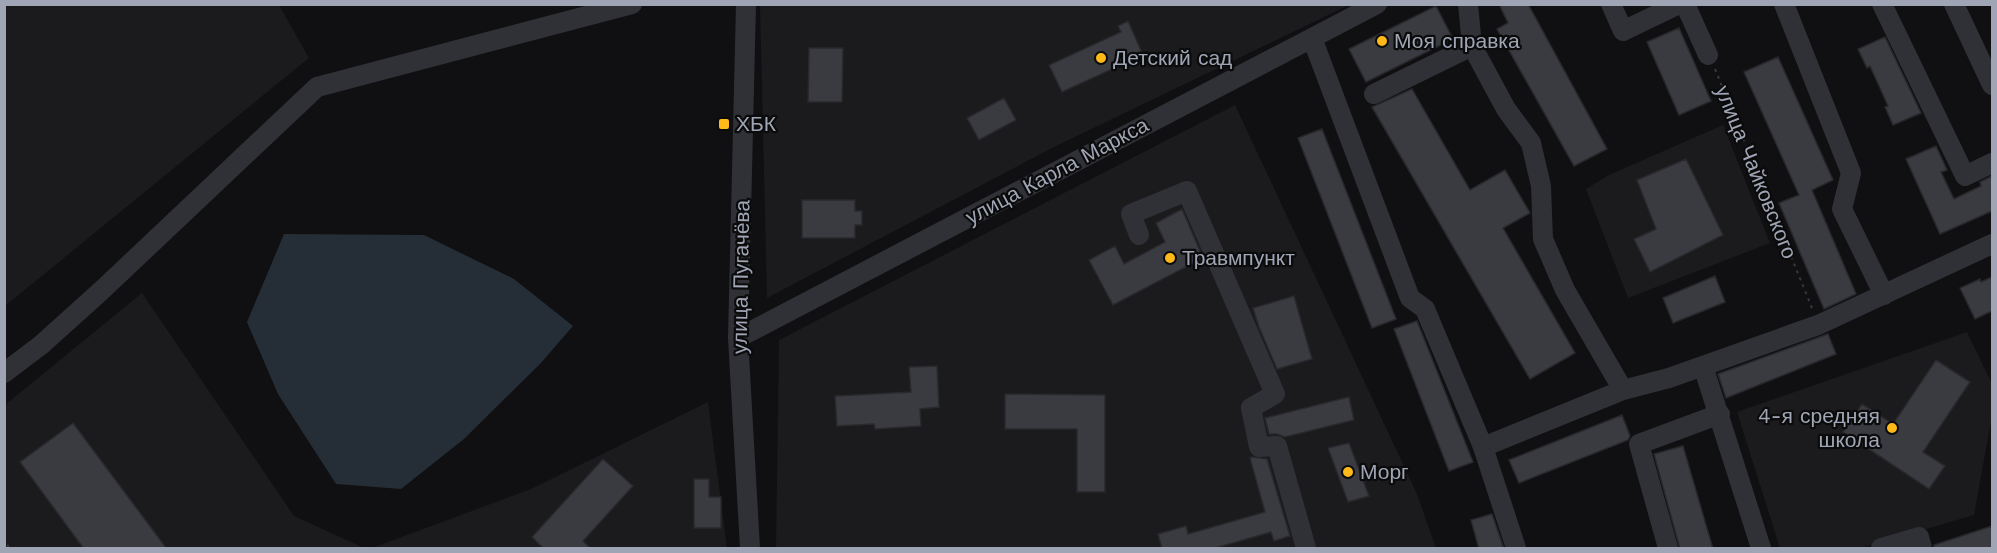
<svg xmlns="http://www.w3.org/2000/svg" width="1997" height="553" font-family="'Work Sans',sans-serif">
<rect width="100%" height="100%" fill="#100f11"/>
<path fill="#1b1b1e" d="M5,4L279,5L309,58L5,306Z
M760,5H1349L1052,148L767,298Z
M1235,105L1417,494L1436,548H776L779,340Z
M1723,125L1770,243L1628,298L1586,189L1609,175Z
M142,293L294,516L364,548H5V405Z
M1967,332L1992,384V416L1974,515L1861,548H1780L1737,412Z
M708,402L727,548H372L531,489Z"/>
<path fill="#252e36" d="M284,234L424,235L514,279L573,326L540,364L464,439L401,489L336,484L278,394L247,322Z"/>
<path fill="#3a3b41" stroke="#29292d" stroke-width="1.5" d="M1499,4H1528L1607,149L1574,166L1497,29L1508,23Z
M1436,6L1453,39L1366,82L1349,49Z
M1128,21L1143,55L1062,92L1049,65L1121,32L1118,26Z
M1679,28L1711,101L1679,115L1647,42Z
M1885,37L1921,113L1893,125L1885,107L1888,106L1870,66L1867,68L1858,49Z
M809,48H843L842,102H808Z
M1778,57L1833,180L1812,190L1856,294L1824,309L1779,203L1799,195L1744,72Z
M1412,89L1470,190L1505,170L1530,213L1503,228L1575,353L1530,379L1372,107Z
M1004,98L1016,120L979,140L967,118Z
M1322,129L1396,319L1372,328L1298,138Z
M1936,146L1947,170L1941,172L1954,199L1981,186L1980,182L1992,176V211L1940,234L1906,159Z
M1686,159L1723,235L1650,272L1634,239L1656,229L1637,180Z
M802,200H855V211H862V225H855V238H802Z
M1182,209L1203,258L1113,305L1089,260L1115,246L1124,264L1165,242L1156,223Z
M1715,276L1725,302L1673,323L1663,298Z
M1992,277V311L1975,319L1960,288L1980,279L1981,282Z
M1294,296L1312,359L1277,369L1259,327L1253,308Z
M1417,321L1473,462L1449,471L1394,329Z
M1828,334L1836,354L1726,398L1718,374Z
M1936,360L1970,382L1923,452L1945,466L1929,489L1843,432L1862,404L1893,424Z
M937,366L939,407L920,409L921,426L875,429L874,424L837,426L835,396L911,392L909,367Z
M1005,394L1105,395V492H1077V429H1005Z
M1349,397L1354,420L1285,437L1277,434H1269L1265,418Z
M1622,415L1630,436L1628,440L1519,483L1509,460Z
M73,423L167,549H84L20,462Z
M1349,443L1369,496L1348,502L1328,448Z
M1683,446L1713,549H1680L1654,454Z
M1252,457L1267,459L1290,536L1274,541L1271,532L1212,549H1162L1158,534L1186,526L1188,534L1265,512L1250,458Z
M603,459L633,486L583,541L591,549H544L532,537Z
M694,479H709V497H721V528H694Z
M1492,514L1504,549H1479L1471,520Z
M1992,526V549H1934V545Z"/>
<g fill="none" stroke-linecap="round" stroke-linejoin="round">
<path stroke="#36383e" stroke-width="2" stroke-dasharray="3 4.5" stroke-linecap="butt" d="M1715,69L1812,308
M4,538L9,548"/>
<path stroke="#303136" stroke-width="20" d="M746,4L738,338L750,548
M1611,4L1623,31L1679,4
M1685,4L1708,55
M1784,4L1851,173L1842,209L1884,295
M1882,4L1965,176L1992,163
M1954,4L1992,85
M1312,38L1410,298L1425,309L1483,447L1623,390L1669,378L1818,325L1992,244
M1472,46L1506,109L1531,143L1541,186L1543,239L1565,290L1623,390
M1374,94L1472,46L1468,4
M1139,235L1131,214L1187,191L1275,394L1251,408L1259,447L1277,446L1306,548
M738,338L1377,4
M1703,366L1761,548
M4,373L41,345L101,291L317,87L632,4
M1483,447L1516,548
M1668,548L1639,444L1720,414
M1881,548L1919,537L1922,548"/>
</g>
<g fill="#ffba1a" stroke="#0b0b0c" stroke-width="2">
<circle cx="1382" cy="41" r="6"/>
<circle cx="1101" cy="58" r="6"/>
<rect x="718" y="118" width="12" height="12" rx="3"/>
<circle cx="1170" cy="258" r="6"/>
<circle cx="1892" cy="428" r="6"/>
<circle cx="1348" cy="472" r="6"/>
</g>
<g text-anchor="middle" stroke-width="4.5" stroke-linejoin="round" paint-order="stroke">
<g font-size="21" fill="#9fa5b4" stroke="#0b0b0c" text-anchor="start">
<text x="1394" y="48">Моя справка</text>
<text x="1113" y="65">Детский сад</text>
<text x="736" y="131">ХБК</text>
<text x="1182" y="265">Травмпункт</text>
<text x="1880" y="423" text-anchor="end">4-я средняя<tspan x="1880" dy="24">школа</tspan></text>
<text x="1360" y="479">Морг</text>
</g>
<g font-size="21" fill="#9fa5b4" stroke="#0b0b0c">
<text transform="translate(1057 171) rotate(-28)" y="7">улица Карла Маркса</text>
<text transform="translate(1756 172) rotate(68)" y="7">улица Чайковского</text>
<text transform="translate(741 277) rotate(-89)" y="7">улица Пугачёва</text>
</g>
</g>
<rect width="1997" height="553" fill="none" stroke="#9fa5b4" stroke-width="12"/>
</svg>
